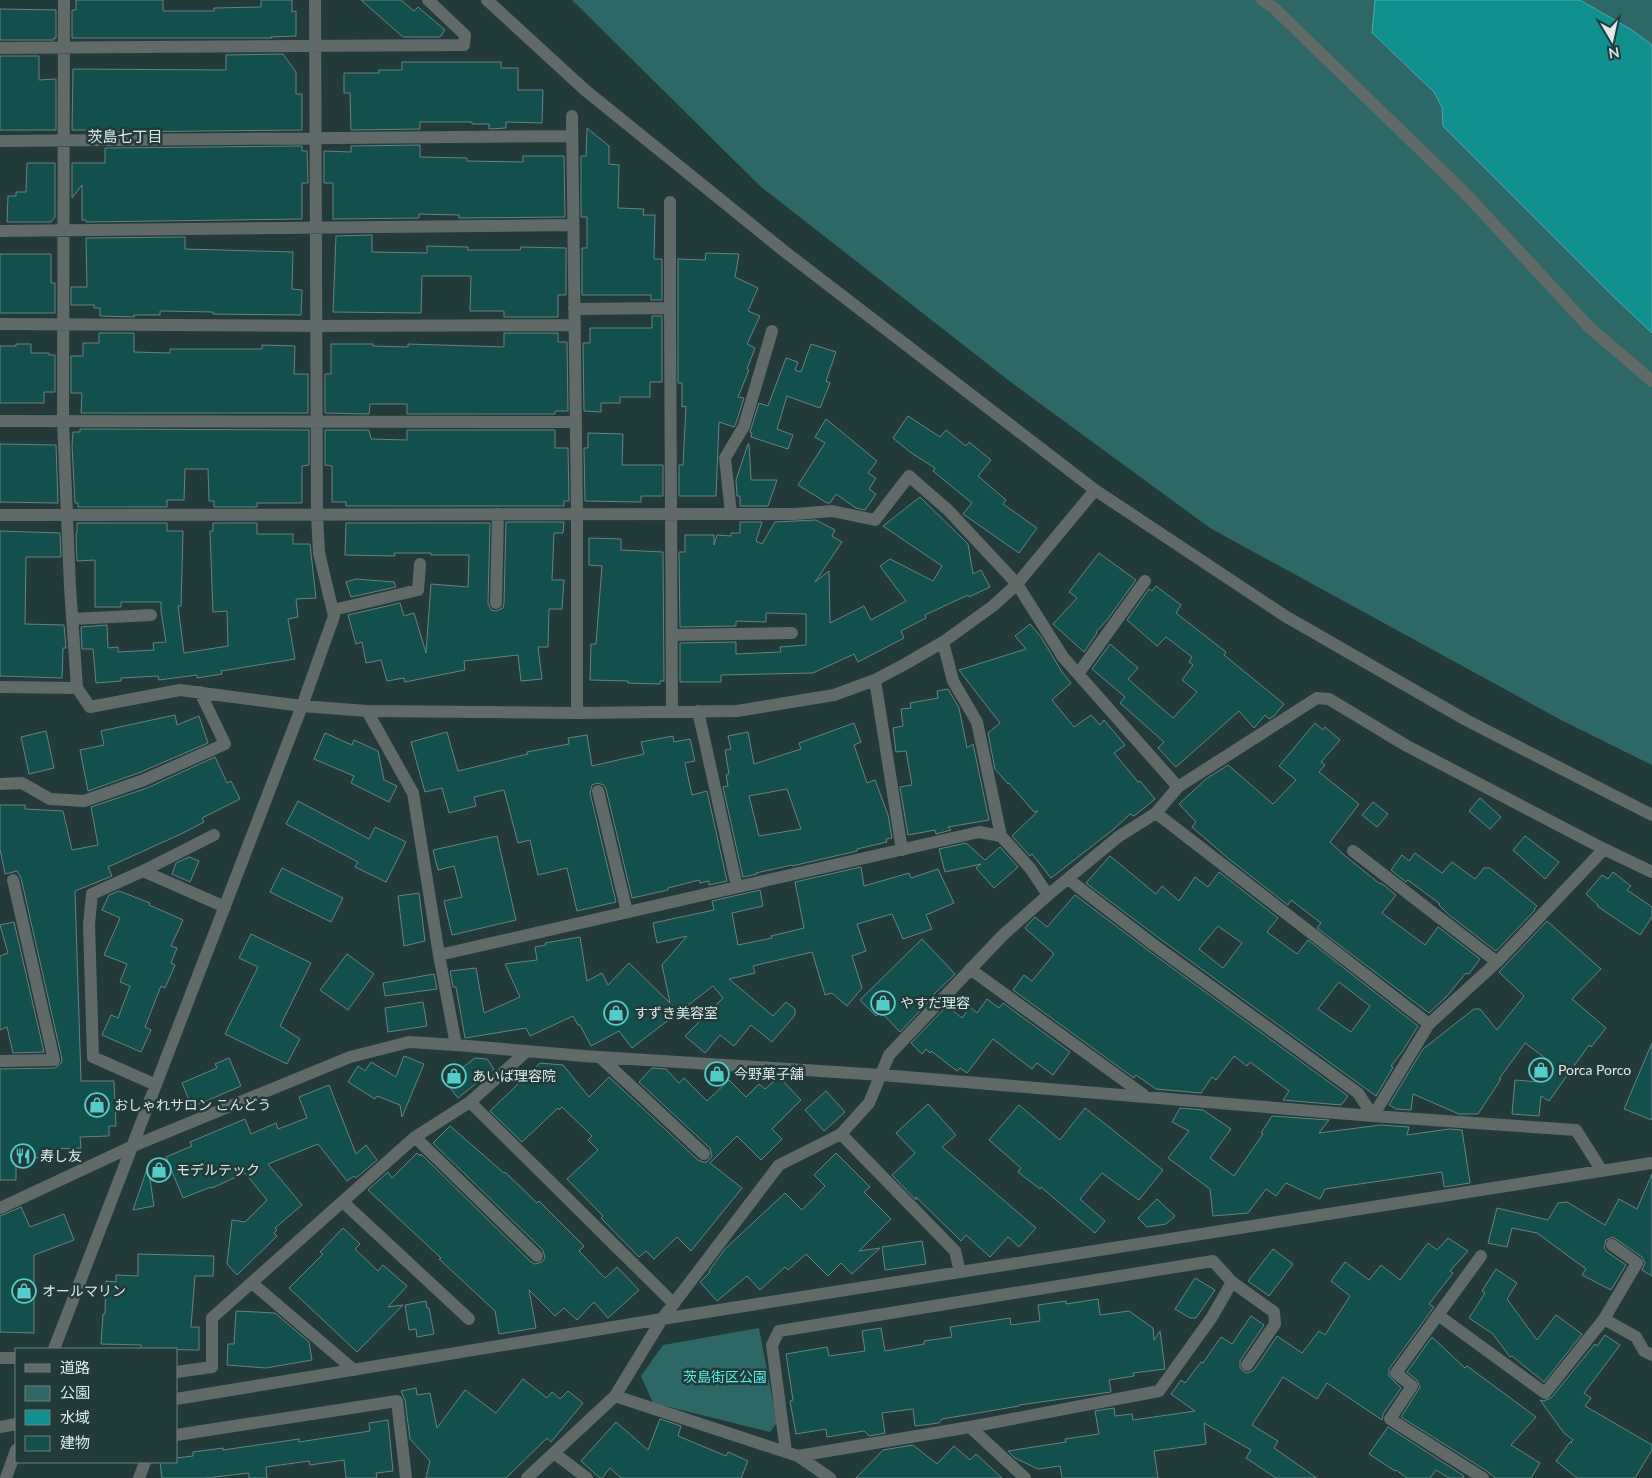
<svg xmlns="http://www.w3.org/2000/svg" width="1652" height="1478" font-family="Lato,'Noto Sans JP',sans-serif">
<rect width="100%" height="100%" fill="#223a39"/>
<path fill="#2e6866" d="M572,0H1375L1372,34L1434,92L1442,107L1443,126L1652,329V765L1561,720L1210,528L1012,383L760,186Z
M1580,0H1652V45L1632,30Z
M759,1328L777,1423L770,1432L653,1403L641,1376L663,1345Z"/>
<path fill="#10918f" stroke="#4eacaa" d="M1375,0H1580L1632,30L1652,45V333L1613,296L1443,126L1442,107L1434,92L1372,33Z"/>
<path fill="#124f4d" stroke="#698281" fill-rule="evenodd" d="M76,0H163V11H214V8L261,7V0H292V12L296,11V36L271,37L272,38H72V10H76Z
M361,0H401L414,11L418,7L445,30L440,37H403Z
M0,9L56,10V38H54V40H0Z
M283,54L296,72V94H302V130L106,132V130H72L73,69L226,70V55Z
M0,56H39V80L56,79V130H0Z
M402,62H501V68H518V90H543L542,123L506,122V128L489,129V124H472V122H420V129L351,130L350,93H344V73H379V70H402Z
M587,128L609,146V164L619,165L618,208L644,209L643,215H655L654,259H662V300H651V295H582V248H587V217H581V156H586Z
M420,145V157L467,158V161L523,162V156H564L565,217L459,218V215L419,214V218L333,219V183H324V151L351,152V146Z
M302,146V151H307L308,183H302V219L86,222V220H82V185L72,198V163H105V148Z
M27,163H55V217L51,222H7L8,196H16V192H26Z
M372,235V252L427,253V246L468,247V250H520L521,247L566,248V295H558V317H504V311H470L471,276H422L421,313L333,312L336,236Z
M185,237V249L293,252L292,289L302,290L301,315L213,314V312L160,311V315H134V317L100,316V308H94V305H71V287H87L86,238Z
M706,253L739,254L735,277L758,288L748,311L760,316L747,344L755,348L747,369L749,370L738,397L744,398L736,423L734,427L719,422L716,496H679V465H683L686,406L682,407V383H678V259L705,260Z
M0,254H51V283H55V313H0Z
M652,316H662V382H650V397H620V403H601V412L584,411L583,343H590V328H652Z
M99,333H134V352L170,353V349H262V345L295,346L294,374H308V413H81L82,393H71V356H83V343H99Z
M504,333H558V342H567L568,411H555V414H407V404H370L369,414L325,413V374H331V344H373V346L408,347V344L504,347Z
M16,344H31V353H49V355H55V392H44V403H0V346H16Z
M811,344L836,352L826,381L830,383L820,408L787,396L777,429L793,435L788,449L751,437L752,433L750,432L759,403L768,406L786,358L798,362L795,370L801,372Z
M908,416L940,437L946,430L966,446L969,442L991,460L978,476L1006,500L1003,504L1037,528L1019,553L963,514L972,503L933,471L935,468L910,452L893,438Z
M826,419L877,461L868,473L876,478L869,489L876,494L865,510L856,508L836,494L830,503H827L798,485L825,443L815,437Z
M80,429L309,430V465L302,466V503H257V507H214V501H209L208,469H185L184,500H167V507H78V503H75L72,445L73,432H80Z
M325,430H369L371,439L407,440V430H555V448H568L569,501H564V506H346V502H332V466L325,465Z
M588,433L623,434L622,465H663V496H641V502L585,501L584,448H588Z
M0,444L56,445L58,503L0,502Z
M748,444H749L751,480H777L768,506H740V496H737L736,480Z
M920,497L968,544L973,574L981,570L990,587L969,597L968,595L925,615L926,618L901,631L904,638L858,662L854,654L813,673L721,675V682H680V643L736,642V654L781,652L780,647L806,645V614L766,613V622L736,621V626L680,627L679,552H685V535H714V545L717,535L731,536V533H740V522H762L756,541L762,544L775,522L816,520L835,530L832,536L842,542L815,582L829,571L830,623L864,606L871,620L906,601L880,566L890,559L933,581L942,566L883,526Z
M506,522H564L563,533H554L552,580H564L562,609H549L548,647H538L542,679L521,681L518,655L464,661L465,670L405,682L404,678L387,681L381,660L366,663L362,642L356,644L348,615L400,603L404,616L414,613L426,653L431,584L468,587L469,555H431V553H394L395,556L345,555L346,523H490L488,603L491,610L496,611L503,608L504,603Z
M77,523H167V531H183L181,606H178L184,653L228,646L227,611L213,612L210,531H213V523H257V534H293V544H310L316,598L296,599L298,617L288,619L295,659L221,671L222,674L197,678V675L159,680L158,676L121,678V681L96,683L93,649H82L81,627L107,625L108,648L118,647V652L154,650L153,643L166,642L161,611V602H121V607H95V560L77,561L76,533H77Z
M0,531L60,533L61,557H26L25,624L64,625L66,648H63L62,678L0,676Z
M589,538L621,539V550L663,552L664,681H660V684L628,683V681L590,680L591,644H596L602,566L589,565Z
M1099,553L1136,580L1107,620L1096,632L1097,633L1084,652L1053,624L1077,598L1069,592Z
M356,579L394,582L396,587L351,597L346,582Z
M1156,586L1181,605L1176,613L1226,652L1224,655L1284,704L1274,716L1269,719L1265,715L1254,728L1239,711L1176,767L1158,748L1164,742L1120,703L1125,697L1092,669L1110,644L1138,668L1128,679L1173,718L1197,692L1182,680L1193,665L1189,662L1192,657L1166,637L1157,646L1127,620L1149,589L1152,591Z
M1030,624L1041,637L1062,672L1071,683L1052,700L1074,727L1091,715L1100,725L1104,720L1125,745L1114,753L1138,782L1140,781L1155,799L1134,816L1130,814L1114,829L1051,878L1032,854L1030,856L1012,836L1038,811L1034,812L1009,783L1008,784L995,769L988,733L1000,723L959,670L1026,649L1015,636Z
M948,689L959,708L967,748L973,744L989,820L948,827L951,830L936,834L935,830L908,835L900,787L912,785L906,751L896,752L893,728L903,726L901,709L911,708L910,703L938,698L937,691Z
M175,715L177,725L199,716L208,743L141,772L88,791L80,750L104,745L101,731Z
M854,723L861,742L854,745L867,783L875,780L888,815L892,838L886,839L887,842L857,849V851L792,866V865L756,873L757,874L743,877L723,787L728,786L726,775L729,774L725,750L731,749L728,736L748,732L754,764L801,749L799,743ZM787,789L801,829L759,836L749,796Z
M1315,723L1323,730L1325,727L1340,740L1321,762L1325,765L1319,772L1359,804L1330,842L1344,855L1380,884L1381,883L1396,895L1382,913L1425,945L1438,927L1480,959L1469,974L1466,973L1447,996L1429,1013L1317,928L1321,923L1291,900L1288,905L1229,859L1192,827L1196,822L1179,804L1206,779L1228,765L1273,804L1296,780L1279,766Z
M46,731L54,768L29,774L21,737Z
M447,732L458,771L528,754L527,752L569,744L568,738L587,735L592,766L644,754L641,742L673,736L674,742L690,739L695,761L685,763L692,795L707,791L727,881L709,885V881L700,883L699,880L668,888V890L632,898L606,789L604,785L597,783L592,785L590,793L616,902L577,911L567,868L538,875L530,840L518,843L504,790L474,797L476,806L449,813L442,788L425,792L411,742Z
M325,733L352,745L354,740L378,751L384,780L397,786L389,802L351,783L354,776L314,759Z
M215,757L227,783L231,781L240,799L202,818L204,822L181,834L108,867L112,876L75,891L81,1081H114L116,1126H109V1136L80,1137L81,1148L48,1149L49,1157L16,1159V1180H0V1069L55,1068L61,1063L62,1059L21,878L17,871L5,874L0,849V805H25V809L63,811L72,850L98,845L91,807L147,788Z
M1480,798L1501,817L1490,829L1469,811Z
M298,801L369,839L375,827L406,842L386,882L355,867L358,862L286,824Z
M1373,802L1388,814L1377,827L1362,815Z
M497,836L516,920L452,935L444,901L462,897L454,866L438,870L433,850Z
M1525,836L1559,862L1545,879L1513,850Z
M966,843L985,860L1000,847L1018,867L994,888L976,868L981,864L945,872L939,849Z
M1415,853L1442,873L1452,862L1475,879L1484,868H1490L1537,906L1534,909L1535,910L1496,951L1448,914L1439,905L1440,904L1408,880L1406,882L1391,870L1402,855L1409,861Z
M1110,856L1156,894L1162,886L1179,901L1195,877L1208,887L1219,872L1278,918L1267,932L1297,954L1308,940L1418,1026L1402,1052L1391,1066L1393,1067L1376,1096L1159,938L1086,883ZM1218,926L1242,943L1223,968L1199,949ZM1339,982L1370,1006L1351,1032L1318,1009Z
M189,857L199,861L190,882L172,874L176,863Z
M861,867L864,886L909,873L911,878L938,869L954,903L926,915L932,929L903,939L892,914L857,924L866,951L852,956L862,988L847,1006L832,993L825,995L812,952L753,966L755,973L729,979L773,1016L786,1002L795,1009V1015L772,1042L751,1025L734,1046L720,1035L705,1053L685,1036L723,998L713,986L632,1048L619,1031L591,1046L580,1025H578L573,1016L530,1036L526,1028L465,1038L456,987H453L450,971L476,968L484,1013L520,997L505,964L537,960L535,947L546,945L545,943L580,937L587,981L602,973L608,985L629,963L670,1003L662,965L687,936L657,943L653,923L714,910L712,901L760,890L763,906L732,913L738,945L772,938L771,936L804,928L795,882Z
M282,868L343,898L331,922L270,892Z
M1613,872L1631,886L1627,890L1652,907V917L1640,935L1597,906L1598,905L1586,894L1602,875L1608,879Z
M119,891L150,903L149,905L183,920L171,946L177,948L171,963L175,965L165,988L161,986L145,1027L151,1030L141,1052L102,1035L111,1015L118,1018L130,986L120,982L127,964L104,955L120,918L102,910L109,895Z
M419,893L425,941L404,946L398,896Z
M1075,895L1149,951L1348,1096L1341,1105L1283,1100L1289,1091L1250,1062L1247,1066L1234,1056L1216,1080L1212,1077L1201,1093L1156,1089L1136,1075L1134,1078L1013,990L1024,975L1032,981L1054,954L1025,928L1035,917L1047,927Z
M1547,921L1601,969L1572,999L1606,1028L1591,1047L1589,1045L1549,1101L1541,1096L1539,1116L1512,1114L1515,1080L1539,1082L1552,1063L1525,1043L1499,1079H1501L1478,1114H1459L1413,1094L1411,1110L1396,1109L1389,1105L1423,1049L1474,1009H1480L1497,1030L1524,996L1499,972Z
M14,922L44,1052L13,1053L7,1027L0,1030V956L8,953L0,925Z
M251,934L311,963L280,1026L300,1039L287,1064L225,1034L258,967L239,958Z
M922,939L955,974L933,995L934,996L900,1032L881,1012L876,1016L860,1000Z
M347,954L374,974L348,1010L320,990Z
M434,974L437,989L385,996L383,983Z
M987,999L999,1008L1003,1003L1070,1052L1053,1075L1037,1063L1032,1069L993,1039L967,1073L960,1068L957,1071L931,1051L930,1053L926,1049L922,1054L911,1043L947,1006L962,1018L970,1007L977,1013Z
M423,1002L427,1026L388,1032L385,1008Z
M1652,1043V1120L1624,1109Z
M404,1056L424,1064L402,1117L400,1105L377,1096L375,1099L348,1082L358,1066L365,1071L371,1062L396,1077Z
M229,1058L241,1086L192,1107L182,1083L217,1068L215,1064Z
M475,1058L487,1059L494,1069L458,1098L445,1081Z
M540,1063L563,1065L589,1097L609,1077L698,1160L703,1162H707L712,1156L710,1148L639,1082L652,1068L666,1069L679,1083L684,1078L707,1101L729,1080L746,1097L759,1084L765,1089L779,1077L801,1100L772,1129L782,1139L761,1160L737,1136L710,1163L742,1188L691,1251L677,1237L654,1259L646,1251L639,1257L601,1218L603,1216L567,1179L598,1150L588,1140L592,1136L562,1107L559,1110L558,1108L522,1142L490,1111Z
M329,1085L356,1154L366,1145L377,1160L356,1178L354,1176L347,1181L318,1144L268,1164L302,1205L275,1228L277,1230L274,1233L277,1236L237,1275L227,1264L232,1220L245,1222L267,1200L245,1173L212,1188L211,1187L183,1198L166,1157L192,1146L190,1142L245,1119L251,1134L276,1123L278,1129L307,1118L299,1097Z
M826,1091L845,1112L824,1131L805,1110Z
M928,1104L956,1135L942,1147L1036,1228L1019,1247L1008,1237L990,1257L966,1235L961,1241L916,1197V1200L892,1175L915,1153L896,1133Z
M1019,1105L1060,1140L1085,1108L1163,1170L1139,1200L1102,1173L1080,1199L1105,1221L1095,1233L1041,1187L1040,1189L1018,1172L1021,1168L989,1140Z
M1180,1108L1203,1110L1231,1129L1210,1158L1234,1176L1263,1134L1261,1133L1272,1116L1329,1120L1319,1133L1380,1125L1409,1127L1407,1135L1449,1129L1462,1130L1470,1183L1444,1187L1442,1172L1325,1189L1320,1199L1286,1183L1276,1196L1266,1189L1248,1213L1213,1216L1210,1189L1168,1158L1189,1131L1172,1122Z
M450,1126L504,1173L505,1172L537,1203L539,1201L584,1246L579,1251L605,1278L617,1267L639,1290L608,1318L594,1302L577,1320L564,1308L555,1316L529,1290L536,1328L499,1334L495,1311L439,1259L441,1258L368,1190L388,1172L392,1178L417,1153L420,1156L421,1154L531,1262L535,1264L542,1262L545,1258L543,1250L433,1143Z
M836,1153L870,1187L864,1192L891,1219L859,1251L880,1248L852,1274L841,1263L828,1276L806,1254L788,1270L785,1267L760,1290L747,1276L717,1301L700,1282L710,1272L709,1271L725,1249L785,1193L802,1210L825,1186L814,1175Z
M148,1166L154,1206L133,1210Z
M1652,1174V1276L1642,1270L1645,1263L1642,1257L1613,1237L1606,1240L1604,1248L1607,1252L1626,1265L1611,1290L1582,1275L1586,1269L1537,1233L1512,1228L1507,1247L1488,1243L1497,1208L1548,1220L1558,1203L1567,1202L1605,1225L1619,1199L1637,1209Z
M1157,1199L1175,1216L1166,1224L1147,1227L1138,1218Z
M21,1207L30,1227L64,1214L74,1240L34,1255V1333L0,1332V1216Z
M343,1228L360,1244L355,1249L378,1271L383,1265L407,1286L388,1307L403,1305L357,1352L289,1288L323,1254L320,1252Z
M1448,1238L1468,1251L1450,1271L1453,1273L1429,1304L1434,1307L1389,1369V1376L1401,1388L1383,1414L1382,1420L1327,1383L1317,1399L1283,1377L1252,1425L1278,1441L1274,1448L1317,1478H1276L1246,1458L1251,1450L1204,1423L1206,1444L1154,1451L1158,1478H1062L1060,1466L1038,1469L1015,1458L1008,1451L1066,1442L1065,1439L1099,1434L1095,1411L1114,1408L1115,1416L1132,1414L1133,1420L1195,1411L1171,1394L1181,1380L1185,1383L1201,1362L1203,1363L1221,1337L1232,1344L1251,1316L1264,1325L1240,1361V1368L1246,1373L1250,1372L1254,1370L1277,1336L1302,1353L1319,1331L1325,1335L1350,1296L1331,1281L1345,1262L1369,1280L1381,1265L1400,1280L1428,1243L1437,1250Z
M922,1241L926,1264L885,1270L882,1247Z
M1273,1249L1293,1264L1269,1296L1248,1281Z
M138,1254L214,1256L213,1276H195L191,1327H199V1350L141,1349V1345L101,1344L103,1314H105L106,1281L116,1282V1275L138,1276Z
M1496,1269L1517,1283L1507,1299L1537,1340L1556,1315L1582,1334L1544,1382L1512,1356L1510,1357L1493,1334L1469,1318L1485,1293L1482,1291Z
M1195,1278L1215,1290L1196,1318H1190L1175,1309Z
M1098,1299L1100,1315L1129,1311L1153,1328L1154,1340L1160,1331L1165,1369L1133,1373L1134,1376L1109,1380L1111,1392L1019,1405V1406L942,1419L939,1423L915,1426L913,1409L882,1413L885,1433L869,1436L864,1431L827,1437L826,1429L796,1434L790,1401L793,1400L786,1354L827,1347L829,1356L865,1351L862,1331L881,1328L885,1351L924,1344V1341L952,1337L950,1327L1010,1318L1011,1325L1040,1321L1038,1305L1066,1301V1304Z
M426,1301L427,1308H429L434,1334L417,1337L416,1329L409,1330L405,1305Z
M236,1311L275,1313L309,1342L312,1360L266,1368L227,1365L228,1344H234Z
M1605,1335L1620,1345L1584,1393L1591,1398L1585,1406L1652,1445V1450L1635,1478H1577L1556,1461L1570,1442L1572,1443L1571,1442L1573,1440L1564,1433L1540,1400L1544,1401L1551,1398L1595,1344L1597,1346Z
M1432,1337L1465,1368L1467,1366L1536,1417L1511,1445L1540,1463L1531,1478H1495L1487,1471L1401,1417L1420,1387L1417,1380L1407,1372Z
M523,1379L547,1398L552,1392L560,1399L568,1391L583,1403L551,1442L547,1438L506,1478H426L430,1461L410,1439L405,1400L401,1391L416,1388L417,1395L430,1393L437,1428L465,1390L496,1413Z
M660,1419L681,1426L678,1436L726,1456L728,1452L748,1461L741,1478H621L610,1468L602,1478H600L581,1461L616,1422L648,1450Z
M388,1420L393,1471L376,1473L377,1478H346L344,1460L310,1465L309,1461L266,1467L267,1478H249V1473L206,1478H162L160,1462H176V1458L193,1456V1452L223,1448V1450L299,1439V1442L370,1431L369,1423Z
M1388,1427L1464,1476L1463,1478H1449L1436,1470L1430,1478H1407L1396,1470L1395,1471L1369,1454Z
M913,1445L937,1464L954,1446L970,1460L976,1454L1002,1478H856L883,1450Z"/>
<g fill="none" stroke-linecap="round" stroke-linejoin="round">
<path stroke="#5f6a69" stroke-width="12" d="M64,0L63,421L70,587L77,688
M487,0L585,90L784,251L1095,490L1285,616L1466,720L1652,815
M1262,0L1274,8L1463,191L1589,327L1652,381
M0,48L464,45L465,35L428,0
M572,116L577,513V713
M0,141L572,136
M670,202V308
M0,231L573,225
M574,309L670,308L672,712
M0,324L316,326L575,325
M0,421L576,422
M731,513L725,458L744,426L772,331
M0,515L795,514L832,511L875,520L909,476L948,510L1017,584L1063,657L1178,787
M496,603L498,514
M333,610L418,590L420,564
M72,619L151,615
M672,635L792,633
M943,642L953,681L977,722L1001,836
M1078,674L1145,581
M875,680L902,850
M0,687L77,688L90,707L180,690L302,706L334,616L319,553L317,514L315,0
M367,711L413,793L439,955L456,1045
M698,711L737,887
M0,784L22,783L50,799L84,801L144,780L225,744L200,692
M598,791L627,912
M1156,813L1429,1024
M1353,851L1497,962
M143,871L214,835
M1068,879L1154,945L1358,1093L1373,1116L1429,1024L1497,962L1604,849
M439,955L979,832L1001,836L1030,868L1048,895
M970,969L1144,1095
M600,1057L704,1154
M0,1061L54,1060L13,880
M156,1085L93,1057L89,924L92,894L143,871L225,907
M470,1102L674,1304
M841,1134L955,1251L960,1272
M415,1137L537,1256
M343,1202L469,1319
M0,1208L133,1146L350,1057L409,1042L456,1045L584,1056L882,1075L1373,1116L1576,1130L1602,1171
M252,1283L354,1370
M1438,1315L1481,1256
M1604,1319L1637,1263L1612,1245
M54,1349L302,706L367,711L577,713L737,711L834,695L875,680L907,663L943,642L993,606L1017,584L1095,490
M0,1358H16
M176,1372L212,1367V1318L415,1137L470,1102L527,1051
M615,1396L798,1456L830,1478
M176,1399L662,1319L1652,1163
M0,1427L16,1424
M970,1427L1025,1478
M176,1435L397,1401L406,1478
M786,1452L772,1345L779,1331L1213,1261L1232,1282
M554,1453L587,1478
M798,1456L970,1427L1159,1391L1212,1317L1232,1282L1274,1312L1275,1324L1247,1365
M6,1478L16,1450
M139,1478L145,1462
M527,1478L615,1396L662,1319L779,1165L841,1134L869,1103L889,1055L1003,935L1048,895L1118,837L1156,813L1178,787L1317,698L1329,699L1407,746L1604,849L1652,872
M1483,1478L1390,1419L1412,1386L1396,1373L1438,1315L1545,1393L1604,1319L1636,1337L1644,1351L1652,1355"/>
</g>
<defs>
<g id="shop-ring" transform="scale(1.25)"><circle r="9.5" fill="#223a39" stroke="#53cdca" stroke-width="1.5"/><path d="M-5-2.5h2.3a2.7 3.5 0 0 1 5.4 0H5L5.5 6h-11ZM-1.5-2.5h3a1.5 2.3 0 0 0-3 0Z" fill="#53cdca"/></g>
<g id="restaurant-ring" transform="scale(1.25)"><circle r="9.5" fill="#223a39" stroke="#53cdca" stroke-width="1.5"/><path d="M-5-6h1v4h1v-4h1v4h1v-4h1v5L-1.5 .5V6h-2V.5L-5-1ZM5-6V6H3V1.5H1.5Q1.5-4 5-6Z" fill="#53cdca"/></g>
</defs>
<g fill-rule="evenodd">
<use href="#shop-ring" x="883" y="1003"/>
<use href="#shop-ring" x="616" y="1013"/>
<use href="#shop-ring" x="1541" y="1070"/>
<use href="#shop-ring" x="717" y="1074"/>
<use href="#shop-ring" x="454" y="1076"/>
<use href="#shop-ring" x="97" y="1105"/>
<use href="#restaurant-ring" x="23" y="1156"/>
<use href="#shop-ring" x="159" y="1170"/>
<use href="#shop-ring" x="24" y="1291"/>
</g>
<g text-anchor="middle" stroke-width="5" stroke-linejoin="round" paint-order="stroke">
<g font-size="14" fill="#ddeaea" stroke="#223a39" text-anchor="start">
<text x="900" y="1008">やすだ理容</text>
<text x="634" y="1018">すずき美容室</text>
<text x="1558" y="1075">Porca Porco</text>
<text x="734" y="1079">今野菓子舗</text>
<text x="472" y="1081">あいば理容院</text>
<text x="114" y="1110">おしゃれサロン こんどう</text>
<text x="40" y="1161">寿し友</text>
<text x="176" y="1175">モデルテック</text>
<text x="42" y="1296">オールマリン</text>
</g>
<g font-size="14" fill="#53f0ed" stroke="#223a39">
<text x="725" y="1382">茨島街区公園</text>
</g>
<g font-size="15" fill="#ddeaea" stroke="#223a39">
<text x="125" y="142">茨島七丁目</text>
</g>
</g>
<rect x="15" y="1348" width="162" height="115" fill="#223a39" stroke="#6d8080"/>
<rect x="25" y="1364" width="25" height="8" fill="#5f6a69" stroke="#6d8080"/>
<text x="60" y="1373" font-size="15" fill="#ddeaea">道路</text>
<rect x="25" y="1386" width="25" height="15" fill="#2e6866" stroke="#6d8080"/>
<text x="60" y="1398" font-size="15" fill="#ddeaea">公園</text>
<rect x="25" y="1410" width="25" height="15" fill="#10918f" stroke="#6d8080"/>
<text x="60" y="1423" font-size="15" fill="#ddeaea">水域</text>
<rect x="25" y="1436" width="25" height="15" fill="#124f4d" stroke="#6d8080"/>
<text x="60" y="1448" font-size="15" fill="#ddeaea">建物</text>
<g transform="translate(1612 40) rotate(171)" stroke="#223a39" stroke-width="4" paint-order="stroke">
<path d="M0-4L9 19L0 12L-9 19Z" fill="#ddeaea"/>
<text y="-8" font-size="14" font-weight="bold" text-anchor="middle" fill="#ddeaea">N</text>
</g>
</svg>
